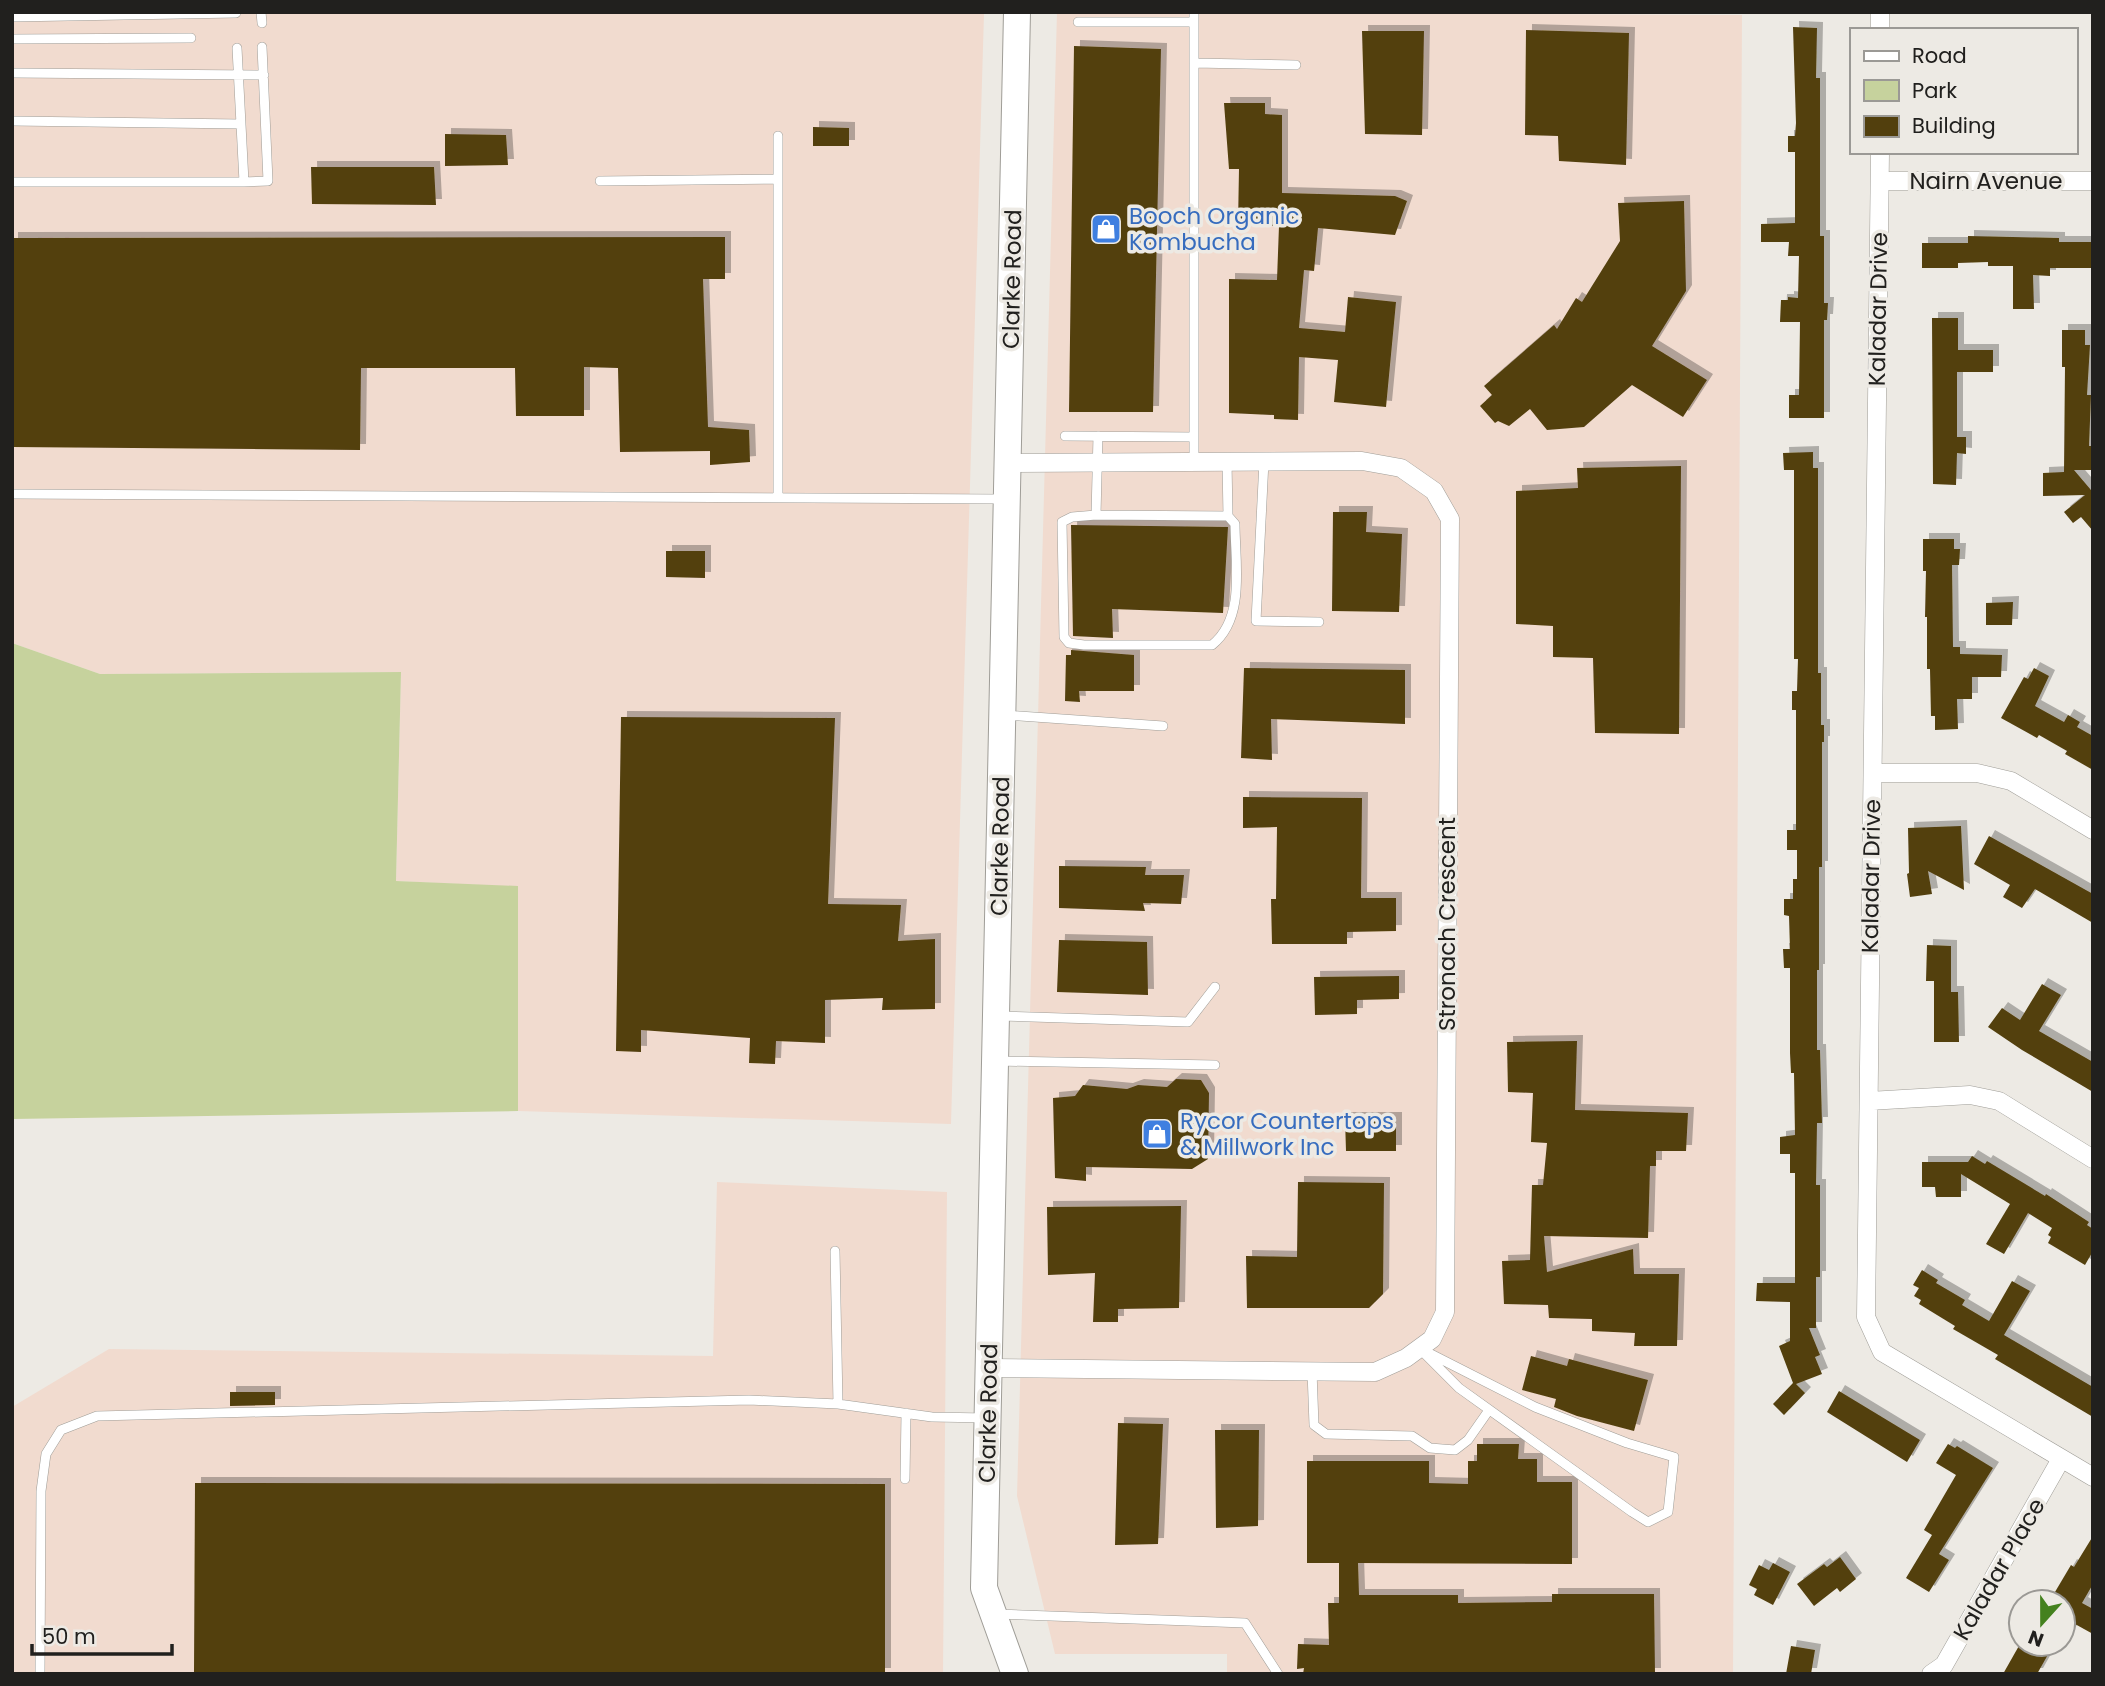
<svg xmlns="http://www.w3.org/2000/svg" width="2105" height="1686" font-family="Poppins,sans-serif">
<defs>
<filter id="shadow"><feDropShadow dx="6" dy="-6" stdDeviation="0" flood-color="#0004"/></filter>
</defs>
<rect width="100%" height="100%" fill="#edeae4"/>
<path fill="#f1dbcf" d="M12,12L984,14L951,1124L518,1111V887L396,881L401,672L100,674L12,643Z
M1057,12L1742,15L1733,1674H1227V1654H1055L1017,1496Z
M717,1182L947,1192L943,1674H12V1407L109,1349L713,1356Z"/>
<path fill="#c6d29d" d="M12,643L100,674L401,672L396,881L518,886V1111L12,1119Z"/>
<path fill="#523f0d" filter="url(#shadow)" d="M1793,27L1817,28L1816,78H1820V236H1824V303H1828L1827,320H1824V418H1789V395H1799L1800,322H1780L1781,300H1788V297L1798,298L1799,256H1788L1789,242H1761V224L1795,223V152H1788V136H1795L1796,123Z
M1526,30L1629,33L1626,165L1559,161L1558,136L1525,135Z
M1362,31H1424L1422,135L1365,134Z
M1074,46L1161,49L1153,412H1069Z
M1224,103H1265V114L1282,115V193L1395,196L1407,201L1395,235L1318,228L1314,271L1304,270L1299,328L1345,332L1348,297L1396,302L1386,407L1334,402L1338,360L1299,357L1298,420L1274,419V415L1229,413V279L1277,280L1279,226L1238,225L1239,169H1229Z
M813,127L849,128V146H813Z
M445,134L506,135L508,165L445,166Z
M311,167H434L436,205L312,204Z
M1684,201L1686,291L1652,346L1707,380L1683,417L1632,385L1584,427L1547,430L1530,409L1509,426L1498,421L1495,423L1480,406L1492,395L1484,386L1554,325L1557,329L1576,298L1582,302L1620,241L1618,203Z
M1968,236L2059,238V242H2093V268H2050V276L2033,275L2034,309H2013V266H1988V262L1958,263V268H1922V243H1968Z
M725,237V279H703L708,427L749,430L750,462L710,465V451L620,452L618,368L584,367V416H516L515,368H361L360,450L12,447V238Z
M1932,318H1958V350H1993V372H1957V437H1966V454L1957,453L1956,485L1933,484Z
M2062,330H2085V345H2090L2087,395H2091L2089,446H2091V470H2074L2091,490L2093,489V531L2081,517L2073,523L2064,512L2085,495L2043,496V473L2064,472L2065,367H2062Z
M1813,452V468H1818V673H1821V725H1824V742H1822V867H1819V970H1817V1050H1820L1822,1123H1817L1816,1185H1820V1277H1816V1328H1809L1820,1355L1815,1357L1822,1374L1796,1384L1805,1393L1784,1415L1773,1404L1793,1383L1779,1346L1790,1341V1302L1756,1301L1757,1283H1795V1173H1790V1154H1780V1137L1795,1135L1794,1073H1791L1790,1053V968H1784L1783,949H1790L1789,916L1784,915V899H1793V879H1797V850H1787V830H1796V710H1792V691H1797L1798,659H1794V470H1784L1783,453Z
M1681,466L1679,734L1595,733L1593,658L1553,657V626L1516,624V491L1578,488L1577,468Z
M1333,512H1367L1366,532L1402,534L1399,612L1332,611Z
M1071,525L1228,527L1223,613L1112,609L1113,638L1073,636Z
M1923,539H1954V549H1960L1959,565H1952L1953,647H1960V654L2002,655L2001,677H1972V699H1957L1958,729L1935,730V716H1931L1930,669H1927V617H1925L1926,571H1923Z
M666,551H705V578L666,577Z
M2013,602L2012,625H1986V603Z
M1071,650L1134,655V691H1079L1080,702L1065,701L1066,655H1071Z
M1244,668L1405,670V724L1271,719L1272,760L1241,758Z
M2034,668L2049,676L2035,706L2064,722L2068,715L2080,722L2077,727L2093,736V770L2065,754L2067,751L2039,735L2037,738L2001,718L2024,677L2028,679Z
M621,717L835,718L828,904L901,905L898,941L935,939V1009L882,1010L883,998L825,1000V1043L776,1041L775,1064L749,1063L750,1038L641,1030V1052L616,1051Z
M1243,797L1362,798L1361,898H1396V931L1347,932V944H1272L1271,899H1276L1277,827L1243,828Z
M1961,826L1964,890L1928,871L1932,894L1910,897L1907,874L1909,873L1908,828Z
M1989,836L2093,894V923L2035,889L2022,908L2003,897L2010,885L1974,864Z
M1059,866L1146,867L1145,875H1184L1181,904L1143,903L1145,911L1059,908Z
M1059,940L1147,942L1148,995L1057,992Z
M1927,945L1951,946V992H1958L1959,1042H1934V981H1926Z
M1399,976V999L1357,1000V1014L1315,1015L1314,977Z
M2042,984L2061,995L2039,1031L2093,1062V1092L2022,1050L1988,1027L2002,1008L2020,1020Z
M1577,1041L1575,1110L1688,1113L1686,1151H1656V1166H1650L1648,1238L1544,1236L1547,1272L1633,1249L1634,1274H1679L1677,1346H1634L1635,1333L1592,1331V1319L1549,1318L1548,1305L1504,1304L1502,1261L1530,1260L1532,1185H1543L1547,1143L1531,1142L1533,1093L1508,1092L1507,1042Z
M1176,1079L1201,1080L1209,1093L1208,1159L1192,1169L1086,1167V1181L1055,1178L1053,1098L1075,1096L1083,1085L1127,1089L1138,1085L1167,1087Z
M1345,1118H1396V1151H1346Z
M1972,1156L1985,1164L1987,1161L2045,1196L2046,1194L2089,1222L2087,1225L2093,1229V1251L2085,1265L2048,1243L2051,1237L2048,1235L2052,1228L2028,1213L2004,1254L1986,1244L2010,1204L1961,1174V1197H1936L1935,1187H1922V1162H1968Z
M1298,1182L1384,1183L1383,1294L1369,1308H1247L1246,1256L1297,1257Z
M1181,1206L1179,1308L1118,1309V1322H1093L1095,1273L1048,1275L1047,1207Z
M1922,1270L1938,1280L1936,1283L1965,1300L1962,1305L1989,1321L2012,1281L2030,1291L2004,1335L2093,1387V1417L1995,1359L1998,1355L1953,1329L1955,1326L1919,1304L1921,1300L1914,1296L1919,1288L1913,1285Z
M1531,1356L1567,1366L1569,1359L1648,1380L1634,1431L1577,1416L1554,1407L1556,1399L1522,1390Z
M1839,1391L1920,1440L1907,1462L1827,1412Z
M230,1392H275V1405L230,1406Z
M1118,1423L1163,1424L1158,1544L1115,1545Z
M1215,1430H1259L1258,1526L1216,1528Z
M1477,1444H1519L1518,1459H1537V1482H1572V1564L1358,1563L1359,1595H1458V1603L1552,1602V1594H1654L1655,1674H1303L1304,1668L1297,1669L1298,1644L1329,1645L1328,1603H1339V1563H1307V1461H1429V1483L1468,1484V1461H1477Z
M1948,1444L1955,1448L1957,1446L1993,1468L1939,1554L1949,1560L1929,1592L1906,1578L1932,1535L1924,1530L1956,1475L1936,1463Z
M195,1483L885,1484V1674H194Z
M2093,1536V1584L2082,1603L2093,1609V1634L2075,1624L2063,1644V1602L2052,1597L2071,1565L2074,1567Z
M1840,1557L1856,1579L1840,1592L1837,1588L1814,1606L1797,1584L1824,1564L1827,1567Z
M1773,1563L1790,1572L1773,1605L1754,1595L1757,1589L1749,1585L1759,1565L1769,1570Z
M2020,1644H2054L2037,1674H2003Z
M1791,1646L1815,1650L1811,1674H1786Z"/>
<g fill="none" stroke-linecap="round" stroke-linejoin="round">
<g stroke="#9f9d97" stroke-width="10">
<path id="lane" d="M261,12L262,23
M12,17L236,13
M1078,22H1194
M12,39L191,38
M237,48L244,182L268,181L262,47
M1194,63L1296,65
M12,73L264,75
M12,121L241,124
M600,181L777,179
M12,182H244
M1065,436L1194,437
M1098,436L1096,515L1228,516L1227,462
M1264,461L1256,621L1319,622
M1194,462V12
M12,494L1003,499
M778,498V136
M1096,515L1072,517L1062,522L1064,637L1069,643L1084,645H1212C1246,618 1235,563 1235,524L1228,516
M1005,715L1163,726
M1000,1016L1188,1022L1215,987
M997,1061L1215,1065
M835,1251L838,1404
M1419,1348L1535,1407L1627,1443L1674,1457L1668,1512L1648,1522L1632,1512L1459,1388Z
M1312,1371L1314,1425L1326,1434L1412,1436L1430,1448L1455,1450L1468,1440L1489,1410
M905,1479L906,1413
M996,1614L1245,1623L1278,1674
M40,1674L41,1491L46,1454L61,1430L97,1416L749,1400L838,1404L932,1417L986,1418"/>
</g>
<g stroke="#9f9d97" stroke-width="19">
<path id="street" d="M1880,30V12
M1880,152L1866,1317L1882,1352L2093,1477
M1880,181H2093
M1873,773H1977L2011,781L2093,830
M1869,1101L1970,1095L1999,1101L2093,1159
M989,1368L1375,1372L1406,1358L1432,1339L1445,1312L1450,519L1434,491L1401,468L1362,461L1009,463
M1931,1674L1944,1665L2061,1459"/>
</g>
<g stroke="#9f9d97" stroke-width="28">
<path id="secondary" d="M1015,1674L984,1588L1017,12"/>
</g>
<use href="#lane" stroke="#fff" stroke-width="9"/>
<use href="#street" stroke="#fff" stroke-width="18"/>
<use href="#secondary" stroke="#fff" stroke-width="26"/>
</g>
<defs>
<g id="shop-square" transform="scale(1.575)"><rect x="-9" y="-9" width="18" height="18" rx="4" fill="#3f7fe0" stroke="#edeae4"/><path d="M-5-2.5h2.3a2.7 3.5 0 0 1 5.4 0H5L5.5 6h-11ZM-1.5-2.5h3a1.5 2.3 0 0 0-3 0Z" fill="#fff"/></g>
</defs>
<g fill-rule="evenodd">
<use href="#shop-square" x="1106" y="229"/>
<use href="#shop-square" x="1157" y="1134"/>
</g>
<g text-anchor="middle" stroke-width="7" stroke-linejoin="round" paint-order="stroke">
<g font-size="23" fill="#21201e" stroke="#edeae4">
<text x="1986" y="189">Nairn Avenue</text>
<text transform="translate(1012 279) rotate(-89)" y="8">Clarke Road</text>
<text transform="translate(1878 309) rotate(-89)" y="8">Kaladar Drive</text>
<text transform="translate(1000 846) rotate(-89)" y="8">Clarke Road</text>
<text transform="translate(1871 876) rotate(-89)" y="8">Kaladar Drive</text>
<text transform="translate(1447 924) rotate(-90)" y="8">Stronach Crescent</text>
<text transform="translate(988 1413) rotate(-89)" y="8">Clarke Road</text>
<text transform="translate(1999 1569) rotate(-60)" y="8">Kaladar Place</text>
</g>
<g font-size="23" fill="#366cbe" stroke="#edeae4" text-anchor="start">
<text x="1129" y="224">Booch Organic<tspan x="1129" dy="26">Kombucha</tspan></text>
<text x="1180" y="1129">Rycor Countertops<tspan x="1180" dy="26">&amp; Millwork Inc</tspan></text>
</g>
</g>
<rect width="2105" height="1686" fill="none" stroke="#21201e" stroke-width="28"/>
<rect x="1850" y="28" width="228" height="126" fill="#edeae4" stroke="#9b9995" stroke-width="2"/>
<rect x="1864" y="51" width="35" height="10" fill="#ffffff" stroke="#9b9995" stroke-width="2"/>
<text x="1912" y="63" font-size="21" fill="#21201e">Road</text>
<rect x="1864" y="80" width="35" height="21" fill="#c6d29d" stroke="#9b9995" stroke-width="2"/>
<text x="1912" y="98" font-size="21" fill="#21201e">Park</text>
<rect x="1864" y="116" width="35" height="21" fill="#523f0d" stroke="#9b9995" stroke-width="2"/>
<text x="1912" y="133" font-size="21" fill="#21201e">Building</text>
<g transform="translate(2042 1623) rotate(201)"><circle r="33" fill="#edeae4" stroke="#9b9995" stroke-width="2"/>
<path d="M0-5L12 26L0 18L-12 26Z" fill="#44811e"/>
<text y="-10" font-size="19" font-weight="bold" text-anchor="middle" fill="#21201e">N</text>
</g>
<path d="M32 1644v10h140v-10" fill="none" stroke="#21201e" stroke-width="3.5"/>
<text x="42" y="1644" font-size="21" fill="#21201e" stroke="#edeae4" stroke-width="5" paint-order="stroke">50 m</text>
</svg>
